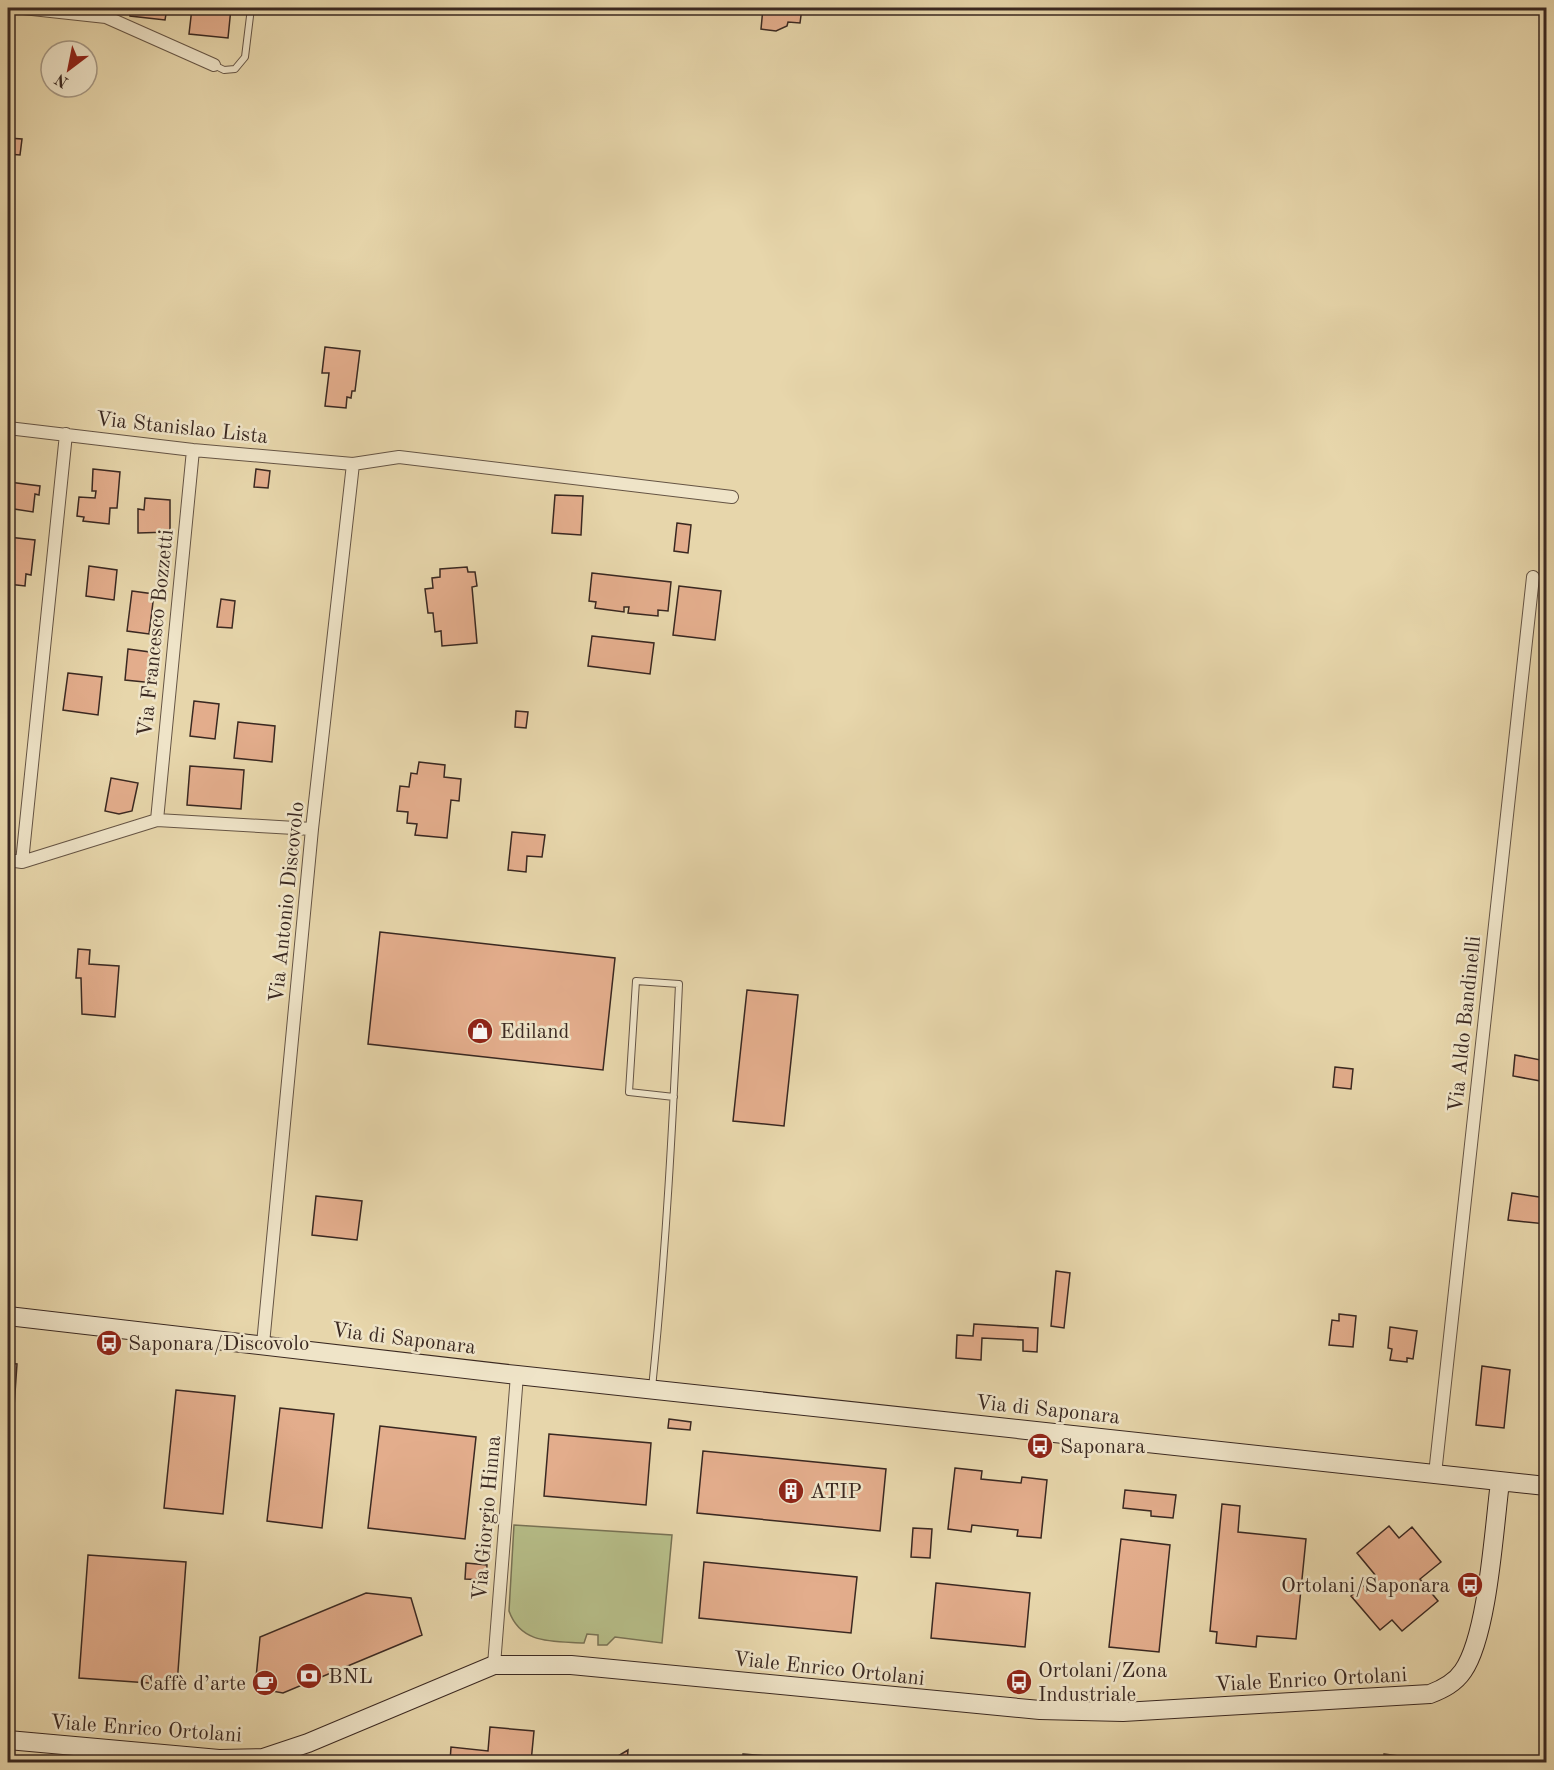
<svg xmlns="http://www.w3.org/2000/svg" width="1554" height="1770" font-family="'Old Standard TT',serif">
<rect width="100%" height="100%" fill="#e7d6ab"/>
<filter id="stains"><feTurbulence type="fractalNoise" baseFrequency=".00333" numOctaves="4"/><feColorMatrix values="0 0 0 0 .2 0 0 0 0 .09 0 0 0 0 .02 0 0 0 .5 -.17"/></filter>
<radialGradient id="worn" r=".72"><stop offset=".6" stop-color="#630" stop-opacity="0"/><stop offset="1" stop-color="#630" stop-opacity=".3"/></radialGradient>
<path fill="#b6bd88" stroke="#787254" stroke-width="1.5" d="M514,1525L672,1535L662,1643L615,1637L607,1645H598V1635L587,1634L584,1643C554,1641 521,1645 509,1611Z"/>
<path fill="#e3ad8c" stroke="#3a2821" stroke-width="1.5" d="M130,8H167L165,20L130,16Z
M192,8H231L228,38L189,34Z
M763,8H802L800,23L788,22L787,26L776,31L761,29Z
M8,138L22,139L20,155L8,154Z
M325,347L360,351L355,391H352L351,398L347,397L346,408L325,406L329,373H322Z
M93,469L120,472L117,508H110L109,524L83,521L84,517L77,516L79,497L95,498L96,491H92Z
M256,469L270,471L268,488L254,487Z
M9,482L40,486L39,495L35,494L33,512L8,508Z
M555,495L583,496L581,535L552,533Z
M145,498L170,500V532L138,533V509L144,510Z
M677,523L691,525L688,553L674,551Z
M8,537L35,540L31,575L26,574L25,586L8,584Z
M89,566L117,570L114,600L86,596Z
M467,567L468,572H475L477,586L472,587L477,643L442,646L441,631L435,632L433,613H428L425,589L433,588L432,578L440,577V569Z
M592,573L671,582L668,611L658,610V616L628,613L629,607H624V612L595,608L596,602L589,601Z
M679,586L721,591L715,640L673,635Z
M132,591L154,594L149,634L127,631Z
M221,599L235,601L232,628L217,627Z
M8,613L13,614L10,644H8Z
M592,636L654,643L650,674L588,666Z
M128,649L157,653L154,683L125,680Z
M68,673L102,677L98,715L63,710Z
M194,701L219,704L215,739L190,736Z
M516,711L528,712L526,728L515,727Z
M238,722L275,726L272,762L234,758Z
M419,762L445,765L444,777L461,779L459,801L451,800L447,838L415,835L417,824L407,823L408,812L397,811L400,786L409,787L411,773L417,774Z
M190,766L244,770L241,809L187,805Z
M111,778L138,783L132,811L119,814L105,811Z
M512,832L545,835L542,857L527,856L526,872L508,870Z
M380,932L615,958L603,1070L368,1044Z
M78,949L90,950L89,964L119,966L115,1017L82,1014L81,978H76Z
M747,990L798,995L784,1126L733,1121Z
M1515,1055L1546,1061V1082L1513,1076Z
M1335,1067L1353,1069L1351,1089L1333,1087Z
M1512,1193L1546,1198V1224L1508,1220Z
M316,1196L362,1201L357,1240L312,1235Z
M1056,1271L1070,1273L1064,1328L1051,1326Z
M1339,1314L1356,1316L1353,1347L1329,1345L1332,1320L1339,1321Z
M974,1324L1038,1328L1037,1352L1023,1351V1340L982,1338L981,1360L956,1358L957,1335L973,1336Z
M1390,1327L1417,1331L1413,1359L1407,1358V1362L1390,1360L1392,1349L1388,1348Z
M8,1363L17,1364L8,1494Z
M1482,1366L1510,1370L1504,1428L1476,1425Z
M176,1390L235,1396L223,1514L164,1508Z
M280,1408L334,1414L322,1528L267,1521Z
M669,1419L691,1422L690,1430L668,1428Z
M380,1426L476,1437L465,1539L368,1528Z
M549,1434L651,1443L646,1505L544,1496Z
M703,1451L886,1469L880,1531L697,1513Z
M955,1468L982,1471L981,1479L1021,1483L1022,1477L1047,1480L1041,1538L1017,1536L1018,1530L972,1525L971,1532L948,1529Z
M1125,1490L1176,1495L1173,1518L1151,1516V1511L1123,1508Z
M1222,1504L1240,1506L1238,1532L1306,1539L1296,1639L1257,1636L1256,1647L1216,1643L1217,1632L1210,1631Z
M1389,1526L1399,1538L1412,1527L1441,1562L1420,1579L1438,1601L1402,1631L1392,1620L1380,1630L1351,1596L1376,1576L1357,1553Z
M913,1528L932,1529L930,1558L911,1557Z
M1121,1539L1170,1545L1159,1652L1109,1647Z
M88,1555L186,1562L177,1685L79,1678Z
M704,1562L857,1577L851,1633L699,1618Z
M466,1563L487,1565L486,1580L465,1579Z
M936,1583L1030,1593L1025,1647L931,1638Z
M366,1593L411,1598L422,1635L283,1693L255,1688L260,1637Z
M490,1727L534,1731L531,1762H450L451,1747L488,1751Z
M628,1750L627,1762H608Z
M743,1754L788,1758L787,1762H742Z
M1384,1754L1444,1762H1383Z
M909,1757L936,1762H862L888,1758Z
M1281,1758L1323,1762H1281Z"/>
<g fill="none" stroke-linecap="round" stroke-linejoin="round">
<g stroke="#655444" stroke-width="8">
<path id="lane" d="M214,65L224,70L235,69L245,57L251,8
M652,1388C666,1253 673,1119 679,984L636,981L629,1092L674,1097"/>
</g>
<g stroke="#655444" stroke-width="14">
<path id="street" d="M23,8L106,17L214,65
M8,428L193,450L353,464L399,457L732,497
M157,820L193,450
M8,860L22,862L157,820L312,829
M22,862L66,434
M263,1344L312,829L353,464
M1435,1474L1533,577
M494,1665L517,1375"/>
</g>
<g stroke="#3a2821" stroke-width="20">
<path id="secondary" d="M8,1316L517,1375L1546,1486
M8,1740L219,1759L263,1758L308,1743L494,1665H571L1040,1710L1123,1712L1430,1694C1443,1689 1455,1683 1463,1671C1488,1635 1494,1528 1500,1482"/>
</g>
<use href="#lane" stroke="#efe4c8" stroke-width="6"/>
<use href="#street" stroke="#efe4c8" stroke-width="12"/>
<use href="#secondary" stroke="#efe4c8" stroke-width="18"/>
</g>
<defs>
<g id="shop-disc" transform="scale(1.35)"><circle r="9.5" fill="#8f2418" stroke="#efe4c8"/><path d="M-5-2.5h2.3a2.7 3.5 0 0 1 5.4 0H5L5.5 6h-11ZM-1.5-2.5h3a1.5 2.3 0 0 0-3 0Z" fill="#fff"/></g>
<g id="bus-disc" transform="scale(1.35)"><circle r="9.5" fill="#8f2418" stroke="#efe4c8"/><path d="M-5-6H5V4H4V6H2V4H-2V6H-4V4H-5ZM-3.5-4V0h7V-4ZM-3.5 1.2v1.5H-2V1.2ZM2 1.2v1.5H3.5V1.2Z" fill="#fff"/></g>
<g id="building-disc" transform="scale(1.35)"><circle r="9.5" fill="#8f2418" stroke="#efe4c8"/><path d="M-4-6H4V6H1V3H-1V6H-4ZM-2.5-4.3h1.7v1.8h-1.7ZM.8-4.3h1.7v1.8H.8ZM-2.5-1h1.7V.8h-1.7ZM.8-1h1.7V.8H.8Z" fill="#fff"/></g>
<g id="bank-disc" transform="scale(1.35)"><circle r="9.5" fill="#8f2418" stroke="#efe4c8"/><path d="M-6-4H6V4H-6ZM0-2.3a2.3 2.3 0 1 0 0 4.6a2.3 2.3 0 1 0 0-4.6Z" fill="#fff"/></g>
<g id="cafe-disc" transform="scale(1.35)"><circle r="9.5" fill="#8f2418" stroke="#efe4c8"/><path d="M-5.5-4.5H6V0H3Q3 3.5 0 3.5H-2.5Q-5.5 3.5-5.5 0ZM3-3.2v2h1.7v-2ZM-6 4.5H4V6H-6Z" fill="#fff"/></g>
</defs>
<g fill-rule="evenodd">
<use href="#shop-disc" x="480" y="1031"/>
<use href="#bus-disc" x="109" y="1343"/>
<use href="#bus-disc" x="1040" y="1446"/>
<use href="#building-disc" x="791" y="1491"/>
<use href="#bus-disc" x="1470" y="1585"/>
<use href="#bank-disc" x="309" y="1676"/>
<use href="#bus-disc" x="1019" y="1682"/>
<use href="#cafe-disc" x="265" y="1683"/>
</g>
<g text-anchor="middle" stroke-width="5" stroke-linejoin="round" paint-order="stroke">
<g font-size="21" fill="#3a2821" stroke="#efe4c8">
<text transform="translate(182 427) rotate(6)" y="7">Via Stanislao Lista</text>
<text transform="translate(155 633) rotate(-84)" y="7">Via Francesco Bozzetti</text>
<text transform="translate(286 902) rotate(-84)" y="7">Via Antonio Discovolo</text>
<text transform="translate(1464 1024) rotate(-84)" y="7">Via Aldo Bandinelli</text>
<text transform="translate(404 1338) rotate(7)" y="7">Via di Saponara</text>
<text transform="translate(1048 1409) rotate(6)" y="7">Via di Saponara</text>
<text transform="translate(486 1518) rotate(-85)" y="7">Via Giorgio Hinna</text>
<text transform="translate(829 1668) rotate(6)" y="7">Viale Enrico Ortolani</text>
<text transform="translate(1311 1679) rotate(-3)" y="7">Viale Enrico Ortolani</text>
<text transform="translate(146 1728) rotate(4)" y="7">Viale Enrico Ortolani</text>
</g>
<g font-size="21" fill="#3a2821" stroke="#efe4c8" text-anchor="start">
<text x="500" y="1038">Ediland</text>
<text x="128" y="1350">Saponara/Discovolo</text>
<text x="1060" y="1453">Saponara</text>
<text x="810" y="1498">ATIP</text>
<text x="1450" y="1592" text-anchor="end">Ortolani/Saponara</text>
<text x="1038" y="1677">Ortolani/Zona<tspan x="1038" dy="24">Industriale</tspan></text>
<text x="328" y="1683">BNL</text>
<text x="246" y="1690" text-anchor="end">Caffè d’arte</text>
</g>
</g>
<rect width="1554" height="1770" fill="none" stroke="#e7d6ab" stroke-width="30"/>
<rect x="9" y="9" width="1536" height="1752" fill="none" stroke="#3a2821" stroke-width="3"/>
<rect x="15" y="15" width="1524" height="1740" fill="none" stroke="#3a2821" stroke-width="1.5"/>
<g transform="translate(69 69) rotate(212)"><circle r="28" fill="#efe4c8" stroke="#a79985" stroke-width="1.5"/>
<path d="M0-4.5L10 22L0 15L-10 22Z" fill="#8f2418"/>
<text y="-9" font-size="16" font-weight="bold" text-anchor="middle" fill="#3a2821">N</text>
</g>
<rect width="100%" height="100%" filter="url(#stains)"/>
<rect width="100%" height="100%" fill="url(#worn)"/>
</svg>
